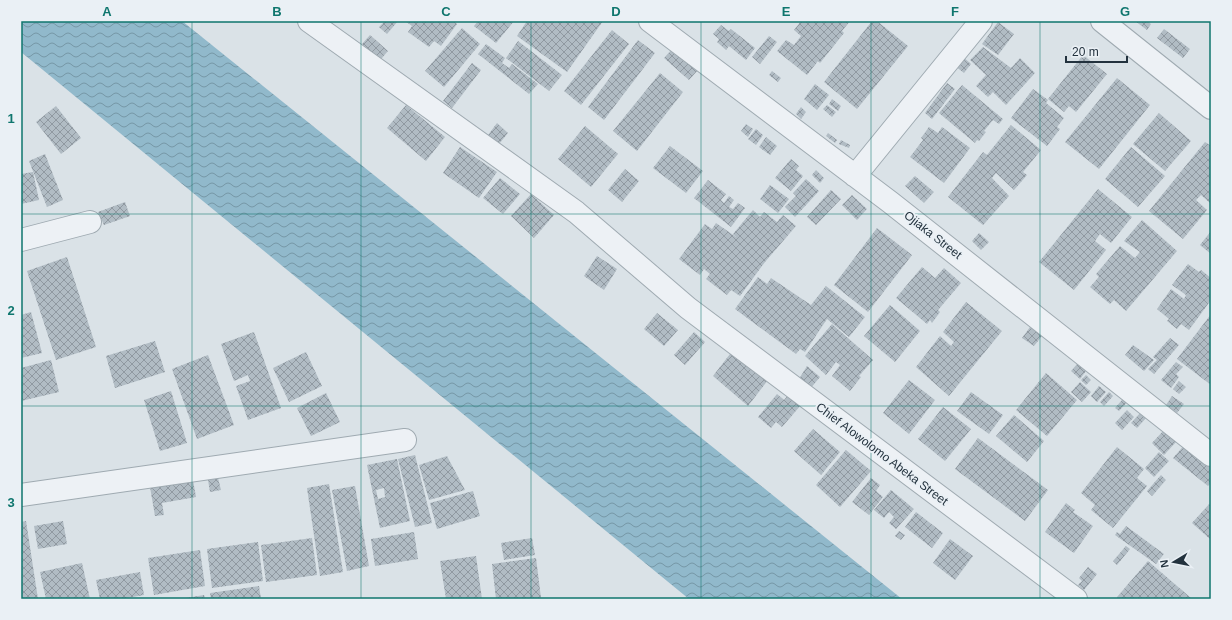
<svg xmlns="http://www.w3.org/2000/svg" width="1232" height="620" font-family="Helvetica,sans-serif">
<defs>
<pattern id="water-waves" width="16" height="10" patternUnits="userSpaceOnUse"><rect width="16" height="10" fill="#91b9cb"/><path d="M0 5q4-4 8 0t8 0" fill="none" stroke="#7697a6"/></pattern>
<pattern id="building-cross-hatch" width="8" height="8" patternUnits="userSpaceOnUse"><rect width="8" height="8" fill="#b1bcc4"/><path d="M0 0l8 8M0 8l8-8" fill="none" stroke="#9099a1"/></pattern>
</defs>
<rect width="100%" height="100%" fill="#dae2e7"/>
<path fill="url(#water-waves)" d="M21,21H182L902,599H689L21,52Z"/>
<path fill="url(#building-cross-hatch)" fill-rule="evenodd" d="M385,21H398L387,34L379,27Z
M405,21H453L457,24L441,46L434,41L429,47L408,32L412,26Z
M478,21H514L496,43L474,26Z
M527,21H603L567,72L517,36Z
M801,21H850L842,31L844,33L820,63L818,61L807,75L777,51L786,40L794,45L801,36L794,30Z
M872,21H877L908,46L857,109L824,82Z
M1135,21H1147L1151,24L1147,30Z
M998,22L1014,34L998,55L982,44Z
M721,25L729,31L731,29L755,48L746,60L729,46L726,50L717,42L719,39L713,34Z
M462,28L480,44L444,87L425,71Z
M1164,29L1190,49L1183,58L1157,38Z
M612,30L629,44L581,105L564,91Z
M370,35L388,51L380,60L362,44Z
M769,36L777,42L760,64L752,57Z
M638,40L655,53L604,120L588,107Z
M518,41L562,75L549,91L506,58Z
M486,44L505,58L502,63L509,68L512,64L538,84L529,94L478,54Z
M983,47L1011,68L1020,58L1035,73L1006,105L993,92L988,97L976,86L986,75L970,60Z
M673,48L698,70L689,80L664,58Z
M1083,55L1107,74L1076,112L1069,106L1064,112L1048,99Z
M962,56L971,64L964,73L955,66Z
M472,63L481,70L452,108L443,101Z
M772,71L781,78L778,82L769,75Z
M660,73L683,92L637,151L613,131Z
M1117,78L1150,105L1099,169L1065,142Z
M947,83L955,89L932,119L925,113Z
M815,84L829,95L817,110L804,99Z
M962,85L1003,119L999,124L993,120L984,131L986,132L979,141L977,140L975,143L939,113Z
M1033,89L1048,100L1046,103L1064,118L1057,127L1060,129L1047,146L1011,118Z
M832,99L841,106L838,111L829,104Z
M406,105L445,137L426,161L387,128Z
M827,105L836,112L832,117L823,109Z
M56,106L81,138L61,154L36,122Z
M801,107L806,112L801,119L796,114Z
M1159,113L1191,141L1165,171L1133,144Z
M497,123L508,133L499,144L488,135Z
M746,124L753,129L748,137L741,131Z
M1011,125L1041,150L1023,172L1027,175L1014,190L996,173L992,178L1009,196L983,225L948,197L983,152L987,155Z
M585,126L618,154L591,187L558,159Z
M929,127L938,133L942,127L970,148L944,183L910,157L923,140L921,138Z
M756,129L763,135L756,145L748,139Z
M828,133L837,140L835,143L826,136Z
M766,137L777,146L770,155L759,147Z
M841,140L850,145L849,148L839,144Z
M1205,142L1211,146V204L1201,195L1196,200L1207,210L1183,239L1149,211Z
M670,146L703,171L686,193L653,168Z
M460,147L497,172L479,198L443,173Z
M1131,147L1165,176L1138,207L1105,179Z
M45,154L63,200L47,207L29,161Z
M791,159L799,166L796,170L803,176L791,191L775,178Z
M625,169L639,181L622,202L608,190Z
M816,170L824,178L820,183L812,175Z
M33,172L39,200L21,204V174Z
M915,176L934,192L924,203L905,186Z
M500,178L520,194L503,214L483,198Z
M806,179L819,191L795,217L785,207L796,196L793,193Z
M708,180L726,194L721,200L724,203L729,196L734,200L729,207L733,209L738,203L745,208L731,227L694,198Z
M770,185L789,199L778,213L760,199Z
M1098,189L1132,217L1111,243L1100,234L1095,241L1106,250L1074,290L1039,262Z
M831,190L841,199L816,225L807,217Z
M531,194L554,215L534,238L511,216Z
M852,195L867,209L857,220L842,205Z
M125,202L130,216L104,225L98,212Z
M753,210L760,217L764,212L777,222L783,215L796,226L765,262L740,296L731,290L727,295L706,279L710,274L704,269L700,275L679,259L705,224L712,229L716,223L736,237L733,234Z
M1142,220L1177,251L1126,311L1114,300L1110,304L1090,287L1099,277L1096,274L1120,246L1135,258L1140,252L1124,241Z
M877,228L912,255L868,312L834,285Z
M1211,231V254L1200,245Z
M979,233L989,242L981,250L972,241Z
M597,256L617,269L604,290L584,276Z
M67,257L96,347L56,360L27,271Z
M1188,264L1199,272L1201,270L1211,278V300L1189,330L1181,324L1177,329L1167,321L1169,319L1157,309L1171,289L1184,299L1186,295L1172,285Z
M922,267L935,278L944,268L961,283L938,310L940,312L932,323L930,320L927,324L896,298Z
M758,277L767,284L771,278L811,305L826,286L865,317L849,337L827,319L805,352L800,349L796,354L735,309Z
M966,302L1002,331L949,396L916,367L940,336L951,346L954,342L943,332Z
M890,305L920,331L895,362L864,336Z
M31,312L42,353L21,358V315Z
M657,313L678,330L664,346L644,329Z
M1211,314V385L1177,359Z
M832,324L873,360L859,376L861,377L850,391L832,376L840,365L836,362L826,375L805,356Z
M1030,327L1042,336L1034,346L1022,338Z
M254,332L281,408L248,420L236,386L250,381L248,375L234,381L221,344Z
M694,332L705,342L685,365L674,355Z
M1170,338L1179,345L1154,374L1148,369L1157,360L1153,357Z
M155,341L165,372L115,388L106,356Z
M1133,345L1154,360L1144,371L1125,355Z
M306,352L322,386L289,402L273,368Z
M730,354L768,380L748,406L713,376Z
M208,355L234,425L197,439L172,369Z
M51,360L59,392L21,401V368Z
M1176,362L1183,367L1176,374L1179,377L1171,388L1161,380Z
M1078,363L1086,371L1080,379L1071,371Z
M807,366L820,377L810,389L799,379Z
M1046,373L1077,400L1047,436L1016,410Z
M1086,375L1091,380L1086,385L1081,380Z
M909,380L935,400L909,434L883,413Z
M1179,381L1186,387L1179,394L1173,389Z
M1080,382L1091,392L1082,402L1071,392Z
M1099,386L1106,392L1097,402L1091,396Z
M171,391L187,443L160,451L144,400Z
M971,392L1003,415L989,434L957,411Z
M1109,392L1113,396L1104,406L1100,402Z
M326,393L340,422L311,436L297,408Z
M1128,393L1132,397L1119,411L1115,408Z
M777,394L784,400L789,394L801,405L782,427L776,422L771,428L758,417Z
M1172,396L1184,404L1177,413L1166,405Z
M943,407L971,429L945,461L918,439Z
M1127,410L1134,417L1122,430L1115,423Z
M1141,412L1147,417L1137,428L1131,423Z
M1014,415L1044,441L1027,462L996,436Z
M813,429L840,452L821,475L794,451Z
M1164,430L1177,441L1164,455L1152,443Z
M978,438L1048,490L1025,521L955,469Z
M1187,442L1211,461V483L1208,486L1173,458Z
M1117,447L1144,469L1137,478L1147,486L1113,528L1091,510L1095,505L1081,493Z
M846,450L871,471L840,507L816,485Z
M1159,452L1169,461L1154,477L1145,468Z
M415,455L432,523L415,527L398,459Z
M447,456L465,490L429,500L419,465Z
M397,459L410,521L380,528L367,465ZM384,488L385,497L378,499L376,490Z
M1161,475L1166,480L1152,496L1147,491Z
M218,478L221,490L210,492L208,480Z
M871,478L880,485L876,491L883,497L869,515L852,502Z
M193,480L196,497L162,503L164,515L155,516L150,487Z
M329,484L343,572L320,576L307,488Z
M355,486L369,566L347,571L332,490Z
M891,490L914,509L896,529L889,523L894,517L889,512L884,518L874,510Z
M473,491L480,516L437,529L430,503Z
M1211,502V540L1192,523Z
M1066,503L1075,510L1073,512L1093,526L1074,553L1045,532Z
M916,512L943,533L932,548L905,527Z
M26,521L38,599H21V522Z
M63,521L67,544L38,549L34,526Z
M1126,526L1164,554L1156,564L1115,535L1117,532L1120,534Z
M899,531L905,535L901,540L895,536Z
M414,532L418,559L375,566L371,539Z
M312,538L317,575L266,582L261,545Z
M532,538L535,555L504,560L501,543Z
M950,539L973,556L955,580L933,563Z
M258,542L263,581L212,588L207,549Z
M1126,546L1130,549L1117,565L1113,561Z
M200,550L205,586L154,595L148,558Z
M476,556L482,599H446L440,561Z
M536,558L541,598L496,599L492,564Z
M1148,561L1191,598L1190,599H1119L1117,597Z
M82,563L90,599H46L40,572Z
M1088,567L1097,574L1084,590L1078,585L1082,581L1079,578Z
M140,572L144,595L121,599H100L96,580Z
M259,586L261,599H211L210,593Z
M204,595L205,599H186V598Z"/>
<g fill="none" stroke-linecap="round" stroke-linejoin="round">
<g stroke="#9faab1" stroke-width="24">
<path id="minor" d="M309,21L576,212L688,308L1076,599
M650,21L890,202L1211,455
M1102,21L1211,108
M855,176L981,21
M21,240L90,222
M21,495L405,440"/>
</g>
<use href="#minor" stroke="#edf1f5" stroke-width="22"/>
</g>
<path fill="none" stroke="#0f766e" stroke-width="1" stroke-opacity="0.55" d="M192,21V599M361,21V599M531,21V599M701,21V599M871,21V599M1040,21V599M21,214H1211M21,406H1211"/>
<g text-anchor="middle" stroke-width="4" stroke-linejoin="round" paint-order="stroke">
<g font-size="12" fill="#23323e" stroke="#eaf0f5">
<text transform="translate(933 235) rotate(38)" y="4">Ojiaka Street</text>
<text transform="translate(882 454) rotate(37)" y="4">Chief Alowolomo Abeka Street</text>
</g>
</g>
<rect width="1232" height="620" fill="none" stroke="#eaf0f5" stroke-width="44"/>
<g transform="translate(1174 562) rotate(260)" stroke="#eaf0f5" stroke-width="3" paint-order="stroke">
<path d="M0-3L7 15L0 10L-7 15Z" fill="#23323e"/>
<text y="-6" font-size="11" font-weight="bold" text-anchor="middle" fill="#23323e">N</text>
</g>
<path d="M1066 56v6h61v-6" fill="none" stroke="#23323e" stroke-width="2"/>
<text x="1072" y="56" font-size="12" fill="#23323e" stroke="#eaf0f5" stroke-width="3" paint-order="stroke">20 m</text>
<rect x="22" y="22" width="1188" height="576" fill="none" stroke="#0f766e" stroke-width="1.5"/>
<g font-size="13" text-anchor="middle" font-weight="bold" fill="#0f766e">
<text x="107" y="16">A</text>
<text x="277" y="16">B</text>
<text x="446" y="16">C</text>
<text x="616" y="16">D</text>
<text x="786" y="16">E</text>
<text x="955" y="16">F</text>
<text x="1125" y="16">G</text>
<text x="11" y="123">1</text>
<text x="11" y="315">2</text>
<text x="11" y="507">3</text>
</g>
</svg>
